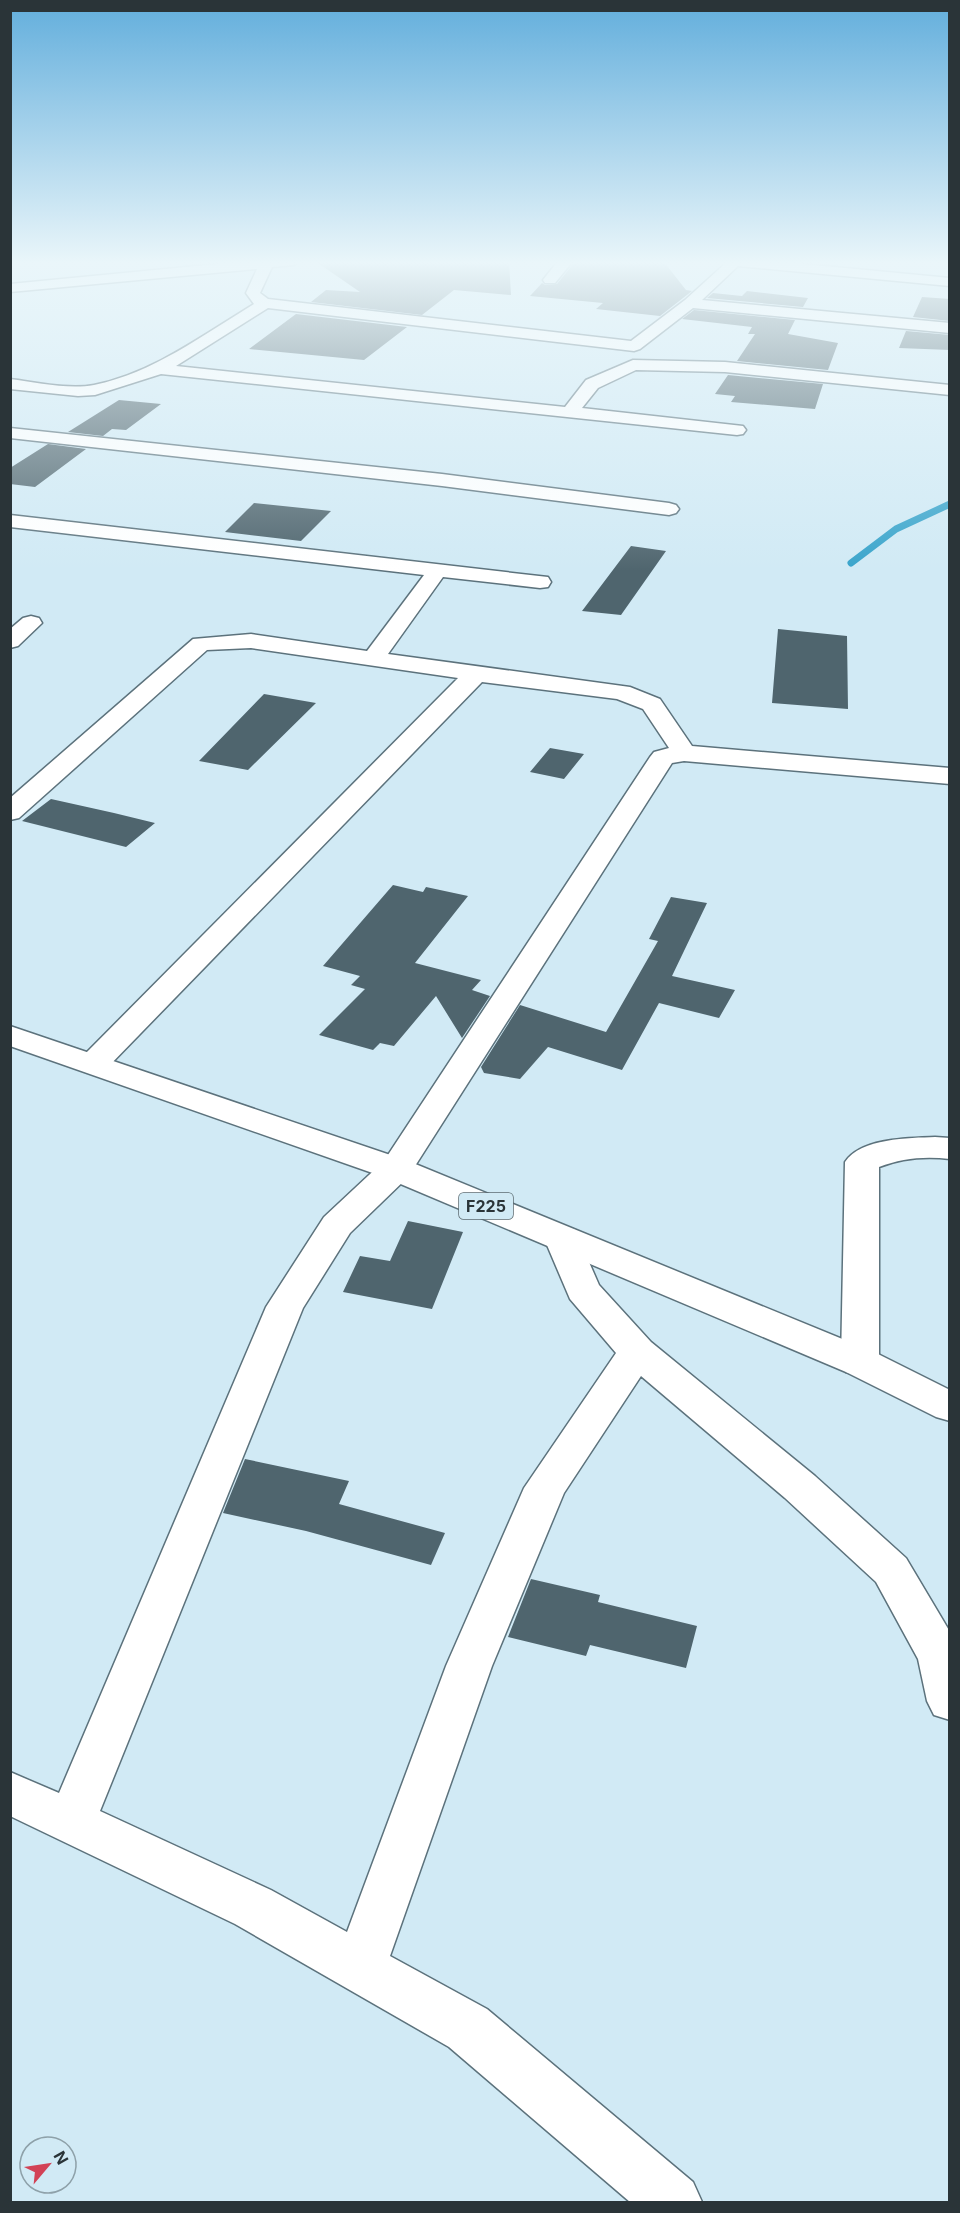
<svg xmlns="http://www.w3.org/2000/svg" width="960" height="2213" font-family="Inter,sans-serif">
<rect width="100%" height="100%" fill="#d1eaf5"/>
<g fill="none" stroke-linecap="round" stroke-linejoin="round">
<path stroke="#39a4cb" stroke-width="7" d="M851,563L896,529L950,504"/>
</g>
<path fill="#4f656e" d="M315,261H509L511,295L454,290L422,315L311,302L326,290L360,292Z
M664,262L686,290L692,291L660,316L596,309L603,303L530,296L542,283L545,285L557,284L574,263Z
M747,291L808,298L803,307L707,298L713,293L742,296Z
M922,297L950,299V321L913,317Z
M694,310L795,320L788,334L838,343L828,370L737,361L755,334H748L752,327L682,319Z
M296,314L407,327L364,360L249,349Z
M906,331L950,335V350L899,348Z
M728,375L823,384L815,409L731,402L735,396L715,394Z
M119,400L161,404L126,430L112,429L103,436L68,432Z
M48,444L86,449L35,487L10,484V468Z
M254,503L331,511L301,541L225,532Z
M631,546L666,551L621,615L582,611Z
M778,629L847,636L848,709L772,703Z
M264,694L316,703L248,770L199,761Z
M550,748L584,754L564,779L530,772Z
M51,799L114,813L155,823L126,847L22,821Z
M393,885L423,892L426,887L468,896L415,963L481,980L472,990L490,996L462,1038L436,996L394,1046L380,1043L373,1050L319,1035L365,989L351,985L360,976L323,966Z
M671,897L707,903L672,976L735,990L719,1018L659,1003L622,1070L548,1047L520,1079L484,1073L481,1067L520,1005L606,1032L658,941L649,939Z
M408,1221L463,1232L432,1309L343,1292L360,1256L390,1261Z
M245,1459L349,1481L339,1504L445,1533L431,1565L306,1531L223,1513Z
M531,1579L600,1595L598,1602L697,1626L686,1668L590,1645L586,1656L508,1637Z"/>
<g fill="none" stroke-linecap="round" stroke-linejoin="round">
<g stroke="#5c727c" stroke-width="3">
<path id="minor" d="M248,261H301L294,265L272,267L260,293L268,299L631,341L685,300L728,261H772L950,278V286L738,266L702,300L950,323V333L693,308L640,349L634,351L268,308L176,366L565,407L586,380L633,360L725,362L950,385V395L725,372L636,370L598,388L582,408L743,426L746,430L743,434L737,435L161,374L95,395L78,396L10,389V379C36,382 68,390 94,385C153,373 203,335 254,304L246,293L257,269L10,292V284Z
M558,261H573L555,283H545L543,280Z
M10,428L442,474L669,503L676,505L679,509L676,513L669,515L442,486L10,438Z
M10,515L548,577L551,582L548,587L540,588L443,577L388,654L630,687L660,699L692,746L950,768V784L684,761L672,763L408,1177L350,1233L303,1308L100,1811L271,1890L347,1932L446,1666L524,1488L616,1353L570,1299L544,1238L549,1230L562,1226L575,1230L599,1285L651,1342L815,1476L906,1558L950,1632V1720L934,1715L927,1701L918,1659L876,1582L785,1498L641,1376L564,1493L492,1666L390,1956L487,2009L693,2182L702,2202H630L449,2047L235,1924L10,1816V1772L59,1793L266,1307L324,1217L384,1161L650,757L654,752L669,748L643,709L617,699L482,682L105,1070L94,1073L83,1070L78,1063L83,1056L458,678L251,648L207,650L19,818L10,820V798L193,639L251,634L367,651L424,575L10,527Z
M31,616L39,618L42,623L18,646L10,648V629L23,618Z
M935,1137L950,1138V1159C925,1156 902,1158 879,1167V1362L874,1372L860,1376L846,1372L841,1362L845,1162C861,1138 909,1138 935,1137Z"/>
</g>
<g stroke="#5c727c" stroke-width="3">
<path id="major" d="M10,1026L408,1161L874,1352L950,1390V1421L936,1417L846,1372L384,1177L10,1046Z"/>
</g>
<use href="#minor" fill="#fff" fill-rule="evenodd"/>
<use href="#major" fill="#fff" fill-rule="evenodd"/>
</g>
<linearGradient id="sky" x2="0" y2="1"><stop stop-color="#62aedc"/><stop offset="0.46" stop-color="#eaf6fa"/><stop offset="1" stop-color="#eaf6fa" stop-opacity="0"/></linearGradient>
<rect width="960" height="571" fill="url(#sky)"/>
<g text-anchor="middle" stroke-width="6" stroke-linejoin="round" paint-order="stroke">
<rect fill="#d1eaf5" stroke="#5c6b71" stroke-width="1.5" x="459" y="1193" width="54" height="26" rx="4.5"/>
<g font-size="16" font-weight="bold" fill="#2a3438">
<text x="486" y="1212">F225</text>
</g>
</g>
<rect width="960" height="2213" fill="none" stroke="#2a3438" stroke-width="24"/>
<g transform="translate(48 2165) rotate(61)"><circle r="28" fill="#d1eaf5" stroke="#8ea1a9" stroke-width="1.5"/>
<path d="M0-4.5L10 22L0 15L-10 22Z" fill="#d24256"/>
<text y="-9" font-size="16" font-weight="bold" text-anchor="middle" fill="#2a3438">N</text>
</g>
</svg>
